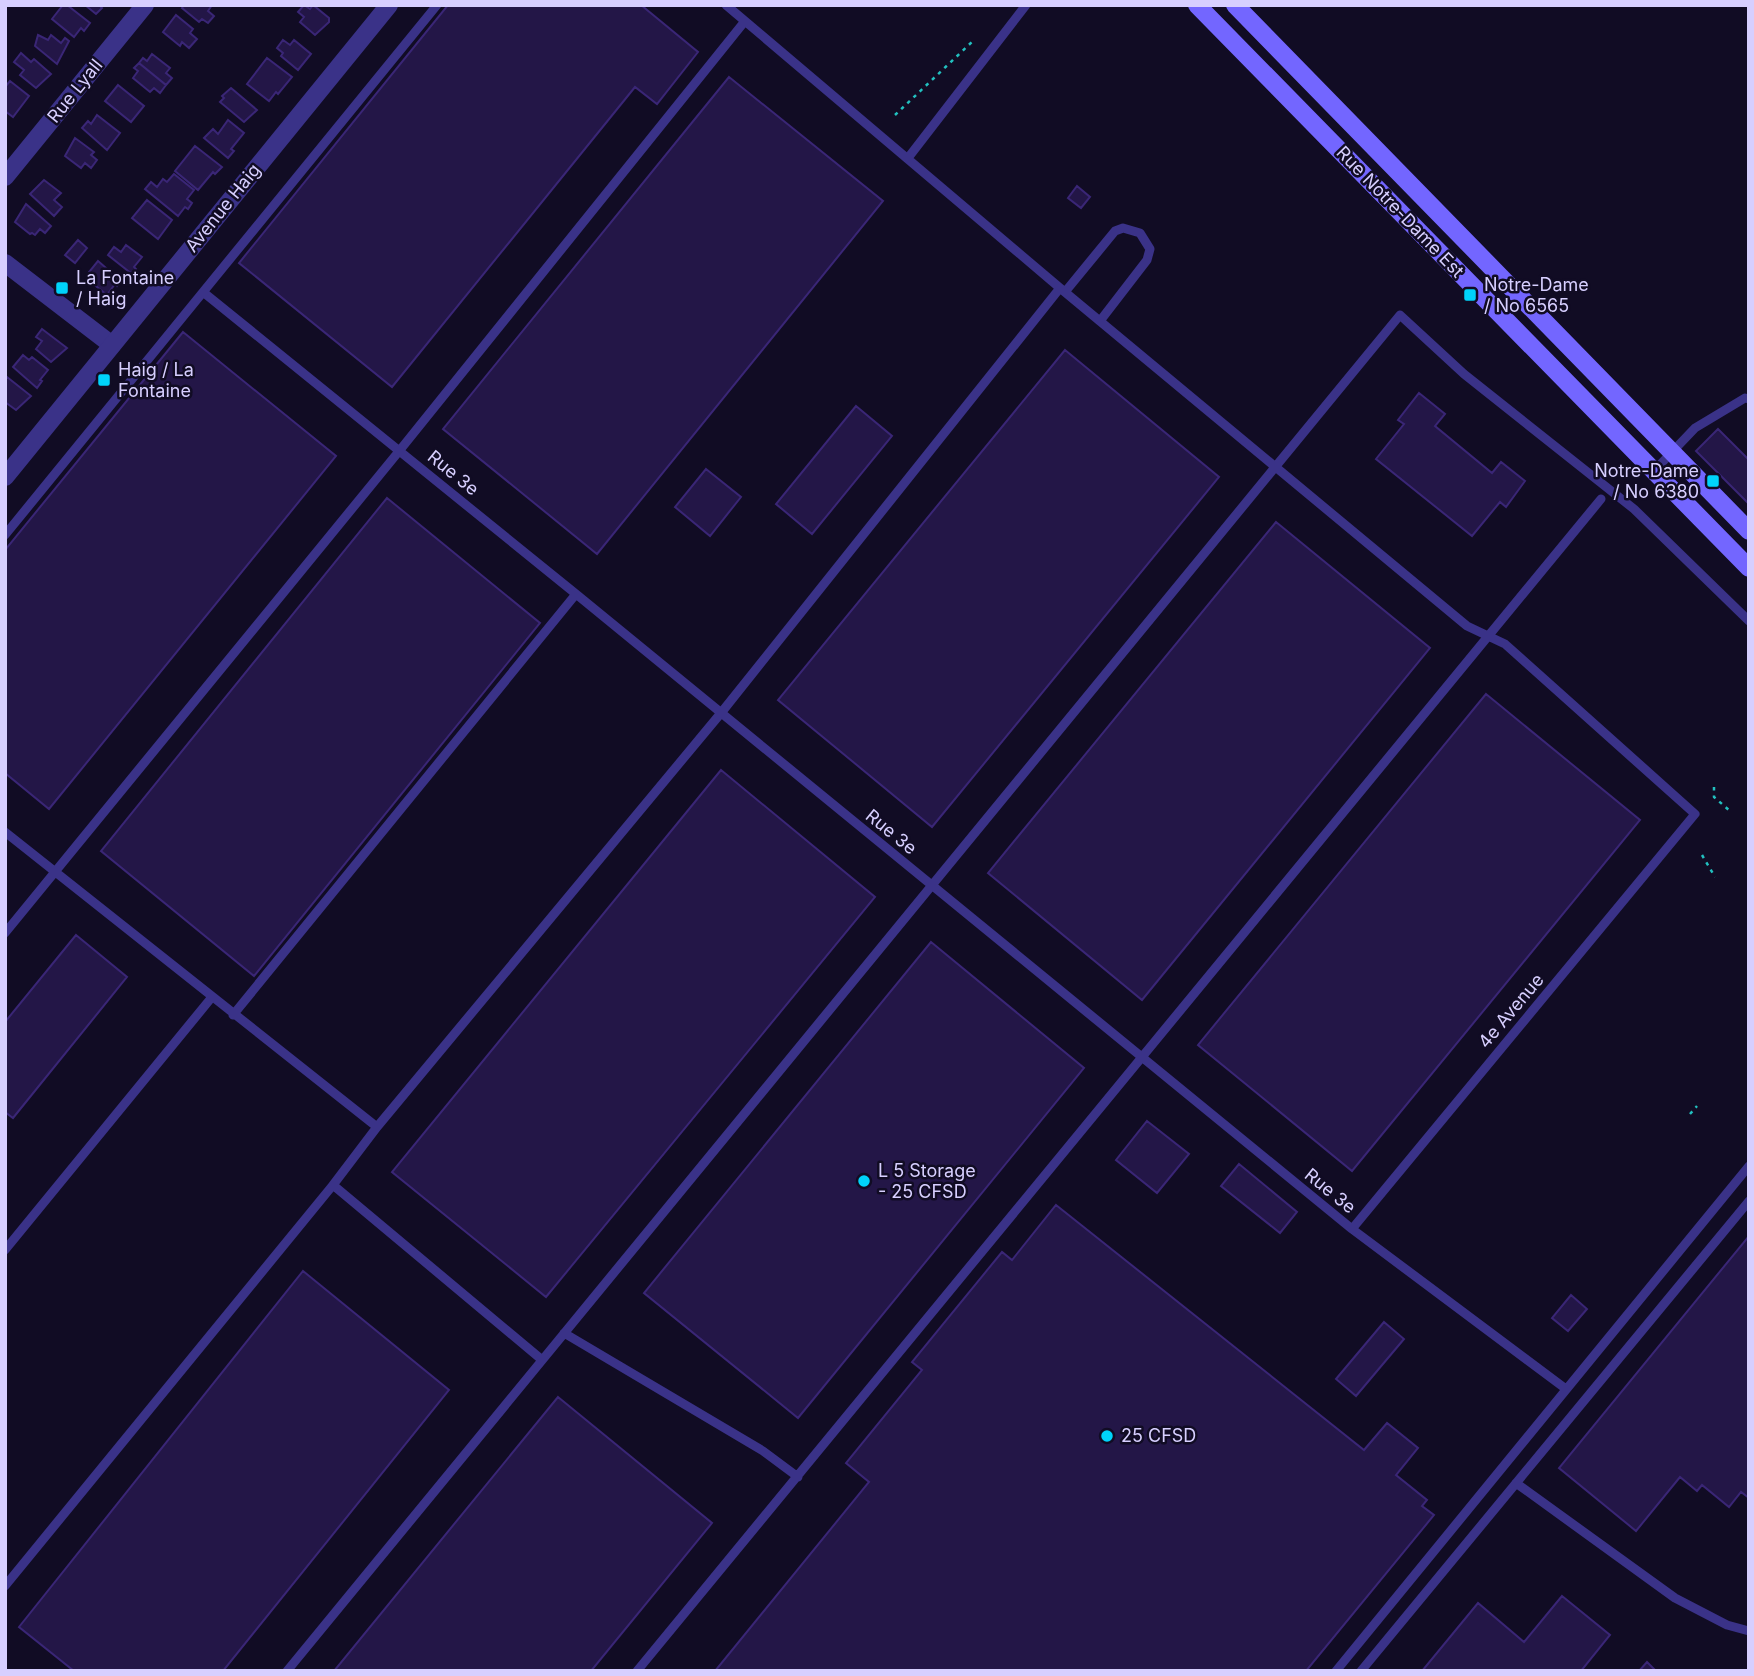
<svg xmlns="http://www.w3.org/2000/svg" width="1754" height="1676" font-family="Inter,sans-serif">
<rect width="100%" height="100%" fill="#110c24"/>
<path fill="#231647" stroke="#3a2676" stroke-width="2" d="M63,5H67L90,23L84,31L81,28L74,37L52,19Z
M85,5H99L102,8L96,14Z
M184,5H212L208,11L214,16L208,23L202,19L199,22L182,8Z
M304,5L310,9L313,5L329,18V22L315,35L300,22L304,17L298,12Z
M448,5H641L698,52L657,104L635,87L392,387L239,263Z
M176,15L193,29L190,33L197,39L189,48L182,42L180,46L163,32Z
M38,35L48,40L51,35L61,43L65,38L69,41L57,64L35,46Z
M283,40L290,45L294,40L311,54L298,70L281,56L283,53L277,48Z
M21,53L31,62L34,59L51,74L36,88L20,75L24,70L14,62Z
M152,54L170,68L166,73L172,78L166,85L139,63L143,58L147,61Z
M267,58L292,77L278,94L276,92L269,101L247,84Z
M139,63L166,85L160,93L154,88L150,92L133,78L138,71L134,68Z
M729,77L883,201L597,554L443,429Z
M10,81L29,96L13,117L5,111V87Z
M118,85L144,106L131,122L105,101Z
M231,88L257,110L244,122L220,102L224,98L222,96Z
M97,115L120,133L107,150L82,128L88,121L91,124Z
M228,120L244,133L231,149L234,151L228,158L204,138L213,129L218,134Z
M75,138L94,152L91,155L97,160L91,168L85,163L81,168L65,156Z
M195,146L222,167L215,174L213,172L198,190L175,171Z
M174,174L194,190L187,199L192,203L188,209L185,207L178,216L145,189L151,182L157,187L163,179L167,182Z
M44,180L61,193L54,200L62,207L54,216L30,194Z
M1077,186L1090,197L1081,208L1068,198Z
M147,200L172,220L158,239L132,218Z
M26,204L51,226L45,233L40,229L35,235L32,233L30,234L15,222Z
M78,240L87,248L75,263L65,255Z
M126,245L142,257L134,267L136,269L132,274L108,255L114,247L121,252Z
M98,261L121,281L117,286L115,284L107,295L91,282L95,277L89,272Z
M42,329L67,348L51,362L36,349L42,341L36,337Z
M183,332L336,456L49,809L5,773V550Z
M1065,350L1219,477L932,827L778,700Z
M23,355L29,360L32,357L48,370L40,380L42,381L37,388L13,367Z
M7,377L31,396L16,410L5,402V380Z
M1419,393L1445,414L1435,426L1492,473L1501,462L1525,481L1506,507L1500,502L1472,536L1376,459L1404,424L1398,420Z
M856,406L892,436L812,534L776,504Z
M1718,429L1749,460V504L1696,451Z
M706,469L741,497L710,536L675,507Z
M387,498L540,623L254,976L101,851Z
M1276,522L1430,648L1142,1000L988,873Z
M1486,694L1640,820L1352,1171L1198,1045Z
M721,770L875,897L546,1297L392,1172Z
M76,935L127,977L13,1118L5,1112V1022Z
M931,942L1084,1068L798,1418L644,1293Z
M1147,1121L1189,1154L1157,1193L1116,1160Z
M1239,1164L1297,1212L1280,1233L1221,1186Z
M1056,1205L1364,1450L1387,1423L1418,1448L1396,1475L1427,1500L1422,1506L1434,1515L1306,1671H715L869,1482L846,1463L922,1370L912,1362L1002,1252L1012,1260Z
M1749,1236V1498L1741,1492L1729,1507L1702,1485L1697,1491L1680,1477L1636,1531L1559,1468Z
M303,1271L449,1390L223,1671H74L19,1627Z
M1571,1295L1587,1309L1568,1331L1552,1318Z
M1384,1322L1404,1339L1356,1396L1336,1379Z
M558,1397L712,1523L591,1671H334Z
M1562,1596L1610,1635L1581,1671H1422L1478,1603L1524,1642Z
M1647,1662L1656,1671H1639Z"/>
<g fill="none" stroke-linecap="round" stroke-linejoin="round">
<path stroke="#22c0bf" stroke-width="2.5" stroke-dasharray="3.5 5" stroke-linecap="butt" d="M895,115L974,40
M1714,787V797L1730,811
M1702,855L1715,877
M1690,1114L1697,1106"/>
<path stroke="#3a3288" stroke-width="9" d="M726,5L1060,288L1467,626L1505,644L1695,814L1352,1229
M908,158L1026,5
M203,292L576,594L1352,1229L1566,1389
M1065,292L1115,231L1123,228L1140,233L1150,249L1147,260L1100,321
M1654,471L1695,428L1745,398L1749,399
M5,535L437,5
M5,832L377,1127
M5,933L400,450L745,21
M233,1015L576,594
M333,1185L541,1359
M5,1250L212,997
M564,1333L763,1451L798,1477
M1516,1483L1675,1598L1727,1625L1749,1631
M5,1586L333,1185L377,1127L721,713L1060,288
M287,1671L1400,315L1464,374L1634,509L1749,621
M637,1671L1601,499
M1336,1671L1749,1166
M1361,1671L1749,1201"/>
<path stroke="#3a3288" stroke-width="18" d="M5,177L145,5
M5,263L112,345"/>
<path stroke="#3a3288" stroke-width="18" d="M5,477L389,5"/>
<path stroke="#7366ff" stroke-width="18" d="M1197,5L1749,568
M1235,5L1749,531"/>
</g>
<g fill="#00d3fa" stroke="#110c24" stroke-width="2.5">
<rect x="55" y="281" width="14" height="14" rx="3.5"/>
<rect x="1463" y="288" width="14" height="14" rx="3.5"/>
<rect x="97" y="373" width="14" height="14" rx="3.5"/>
<rect x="1706" y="474" width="14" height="14" rx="3.5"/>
<circle cx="864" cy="1181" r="7"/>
<circle cx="1107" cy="1436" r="7"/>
</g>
<g text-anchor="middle" stroke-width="5" stroke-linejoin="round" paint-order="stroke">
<g font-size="18" fill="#d7cfff" stroke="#110c24">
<text transform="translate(75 91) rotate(-51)" y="6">Rue Lyall</text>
<text transform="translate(223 208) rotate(-51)" y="6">Avenue Haig</text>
<text transform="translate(1400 212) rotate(46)" y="6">Rue Notre-Dame Est</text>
<text transform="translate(453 473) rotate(39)" y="6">Rue 3e</text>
<text transform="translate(891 832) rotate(39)" y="6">Rue 3e</text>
<text transform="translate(1511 1011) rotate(-50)" y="6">4e Avenue</text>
<text transform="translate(1330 1191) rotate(39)" y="6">Rue 3e</text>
</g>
<g font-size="18" fill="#d7cfff" stroke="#110c24" text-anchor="start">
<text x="76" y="284">La Fontaine<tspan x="76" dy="21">/ Haig</tspan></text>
<text x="1484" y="291">Notre-Dame<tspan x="1484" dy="21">/ No 6565</tspan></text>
<text x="118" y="376">Haig / La<tspan x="118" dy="21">Fontaine</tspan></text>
<text x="1699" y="477" text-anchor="end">Notre-Dame<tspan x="1699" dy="21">/ No 6380</tspan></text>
<text x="878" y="1177">L 5 Storage<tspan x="878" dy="21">- 25 CFSD</tspan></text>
<text x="1121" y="1442">25 CFSD</text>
</g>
</g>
<rect width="1754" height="1676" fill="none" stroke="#d7cfff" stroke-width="14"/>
</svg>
